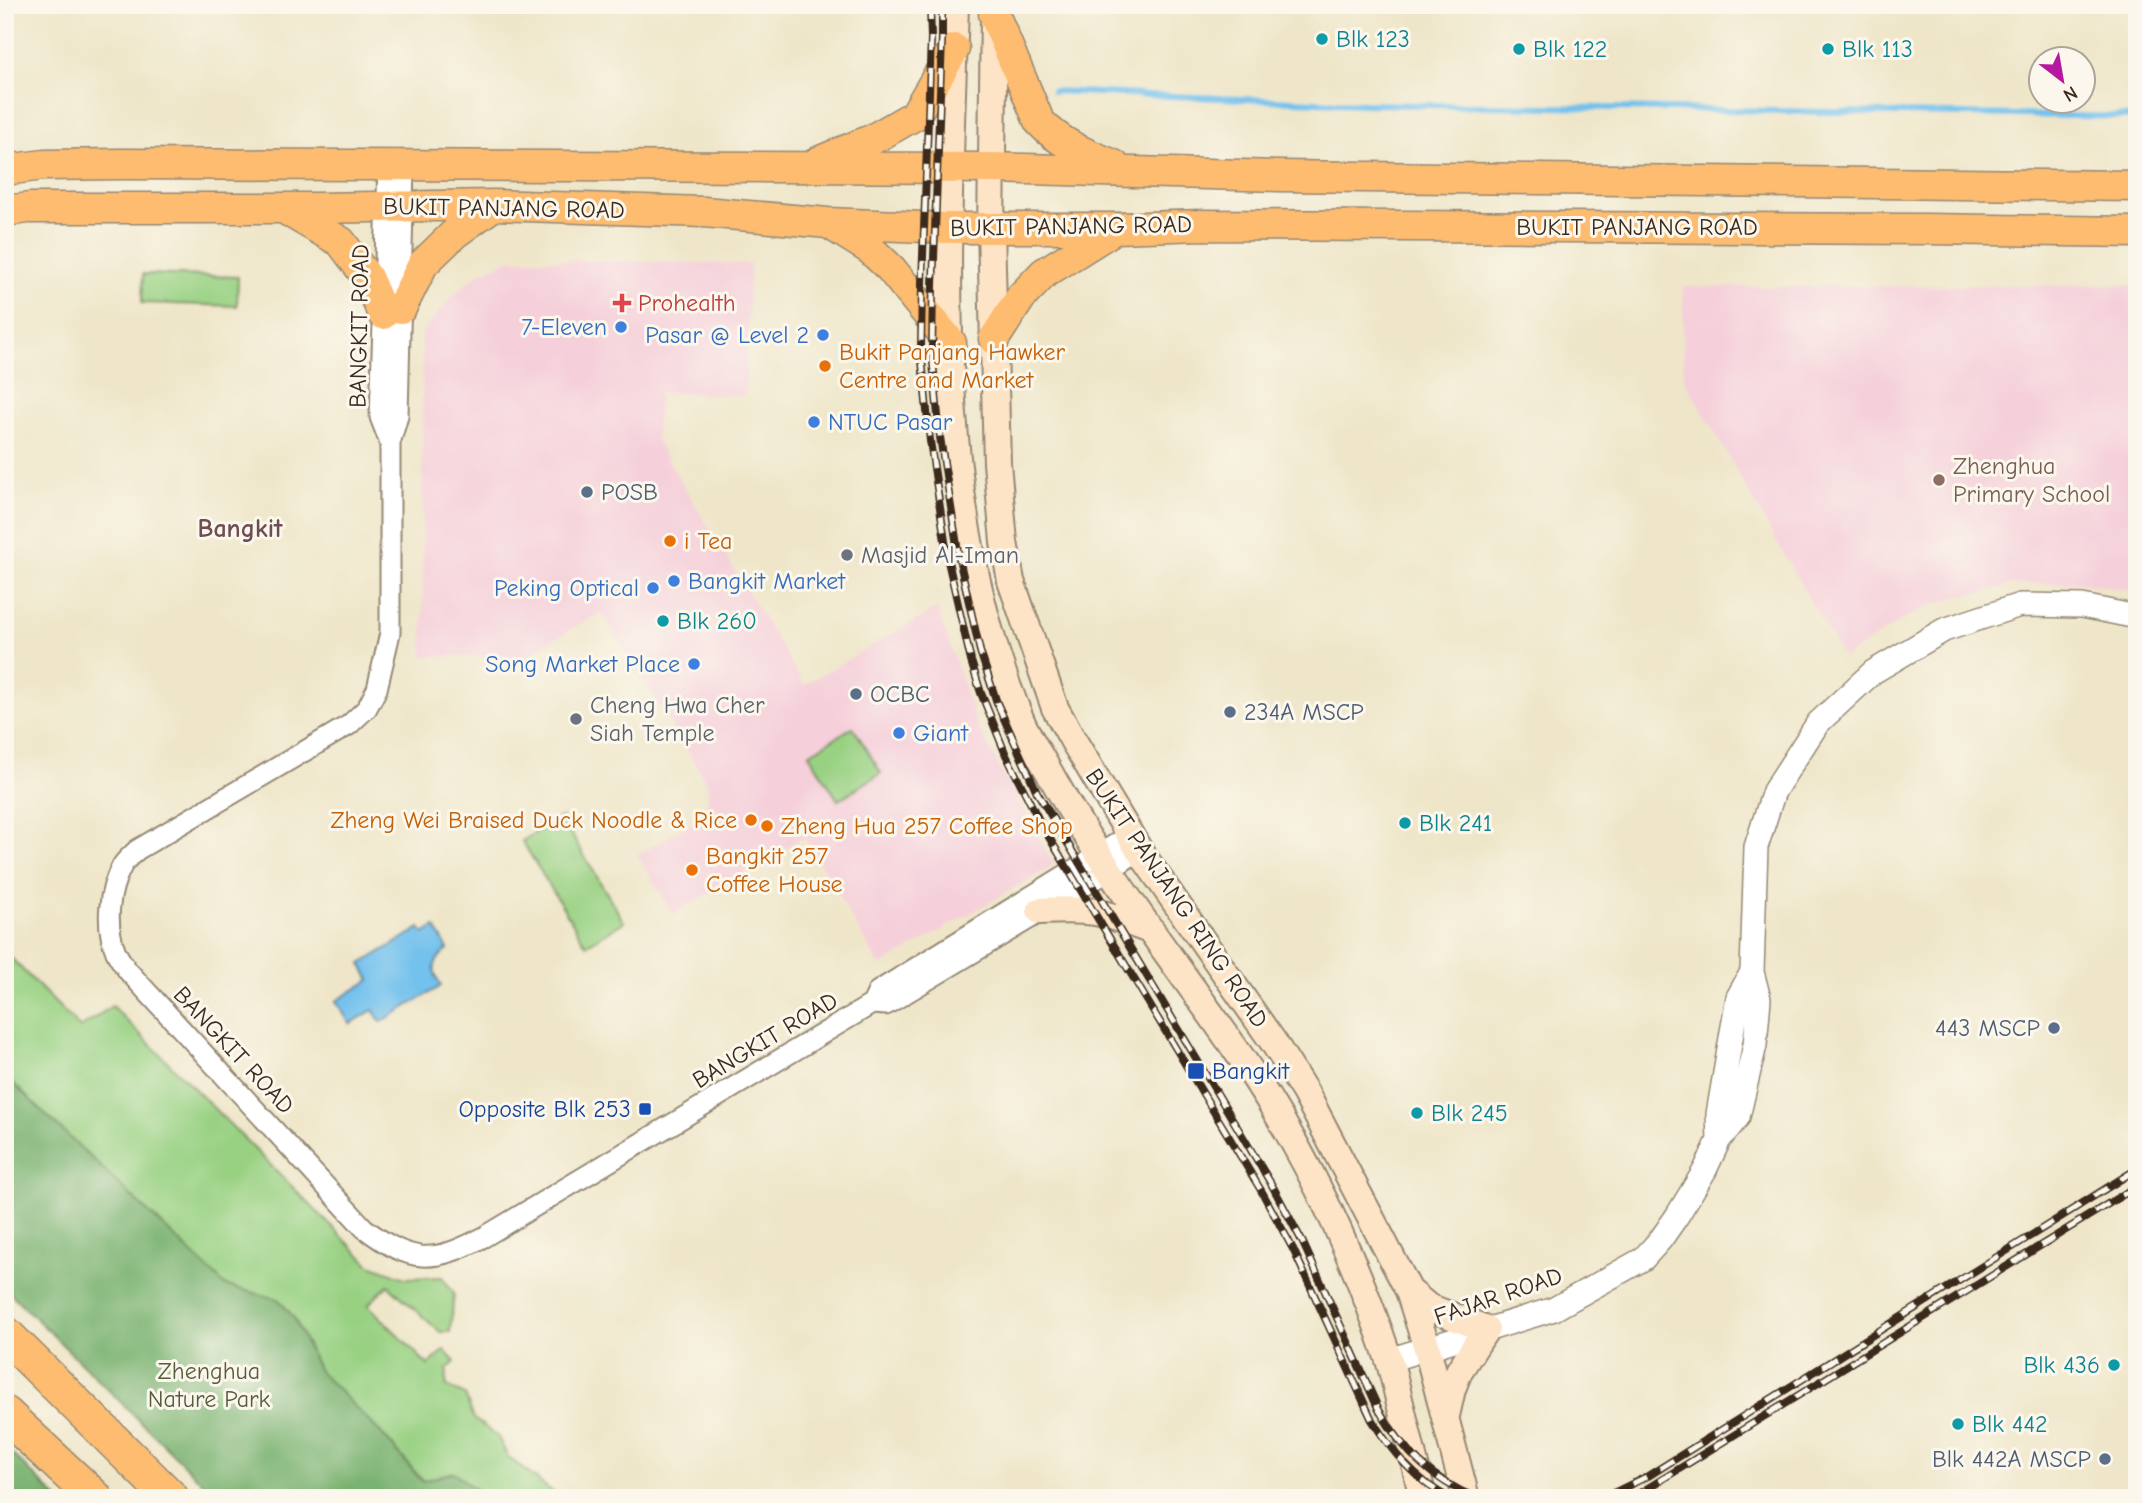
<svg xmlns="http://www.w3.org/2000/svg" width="2142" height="1503" font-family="'Comic Neue',sans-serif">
<rect width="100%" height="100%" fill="#fbf7ec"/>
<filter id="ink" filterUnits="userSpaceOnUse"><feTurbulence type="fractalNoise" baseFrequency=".0143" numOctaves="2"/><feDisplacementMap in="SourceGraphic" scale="14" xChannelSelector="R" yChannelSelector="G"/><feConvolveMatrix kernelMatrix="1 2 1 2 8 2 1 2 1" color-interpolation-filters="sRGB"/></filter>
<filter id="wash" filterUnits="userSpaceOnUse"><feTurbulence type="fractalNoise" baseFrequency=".00686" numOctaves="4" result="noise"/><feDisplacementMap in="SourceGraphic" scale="28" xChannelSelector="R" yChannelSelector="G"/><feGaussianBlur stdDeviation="1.57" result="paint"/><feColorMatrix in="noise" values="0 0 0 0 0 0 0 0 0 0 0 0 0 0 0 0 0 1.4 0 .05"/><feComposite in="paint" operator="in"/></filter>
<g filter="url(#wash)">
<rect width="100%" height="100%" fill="#efe6c9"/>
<path fill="#f5cfda" d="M510,259L750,264L745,396L659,392L656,440L804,685L937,608L978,728L1054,865L880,966L804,837L673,914L637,855L706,815L709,786L601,612L524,657L423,656L422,333L454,294L478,274Z
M2137,285V593L2117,588L2079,583H2046L2013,585L1957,597L1927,607L1902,620L1843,658L1683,377V287Z"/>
<path fill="#99d183" stroke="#6a7e50" stroke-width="2" d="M143,274L238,277L237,306L142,303Z
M853,727L881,773L838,800L809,754Z
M561,817L624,922L586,945L522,841Z
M5,952L80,1028L112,1006L370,1265L405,1278L442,1277L454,1294L450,1332H440L388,1285L368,1305L428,1365L444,1350L455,1362L447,1369L446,1386L465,1395L474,1419L498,1437L507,1456L560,1498H481V1495L454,1472L423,1481L383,1435L319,1371L294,1318L278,1299L226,1286L5,1076Z"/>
<path fill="#7ab371" stroke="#5a6e48" stroke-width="2" d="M5,1076L226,1286L278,1299L294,1318L319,1371L383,1435L422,1481L454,1472L482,1495L481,1498H218L5,1288Z
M5,1447L57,1498H5Z"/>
<path fill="#73c1ed" stroke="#577686" stroke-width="2" d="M435,927L448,949C433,961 430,969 441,986L381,1022L373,1010L350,1024L336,1001L370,980L361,964L420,928L424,934Z"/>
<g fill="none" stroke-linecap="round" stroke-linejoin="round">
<path stroke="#73c1ed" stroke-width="6" d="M1053,91L1364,104L2137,117"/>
</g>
</g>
<g filter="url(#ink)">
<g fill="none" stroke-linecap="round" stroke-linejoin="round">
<g stroke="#958874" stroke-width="23">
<path id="minor" d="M388,165L380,417L390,443
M404,166L398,416L390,443V633L377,689L367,708L349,725L137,850C132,855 125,860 122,866C108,891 105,926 116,952C119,959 124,965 128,971L364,1228C412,1264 432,1264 484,1237L872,1004L878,991L1130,835
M872,1004L886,1005L1109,871L1139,850"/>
</g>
<g stroke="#958874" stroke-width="26">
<path id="tertiary" d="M1719,1140L1718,1114L1738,997L1752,972
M1389,1360L1554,1309L1643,1259L1661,1239L1677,1216L1705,1170L1719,1140L1738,1117L1755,1045L1759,999L1752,972L1756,847L1774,791L1818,723L1873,672L1944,630L2020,605L2082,606L2137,617"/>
</g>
<g stroke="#958874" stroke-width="30">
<path id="secondary" d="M955,5C948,241 927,501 1022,723C1031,742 1043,761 1053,779C1108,878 1179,967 1243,1060C1305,1151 1353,1253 1388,1357C1394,1374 1397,1393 1402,1411C1409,1440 1416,1469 1423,1498
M994,16L991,228L997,463L1004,542L1011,581L1055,708L1073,740L1139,850L1274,1043L1305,1092L1409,1291L1427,1348L1466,1498
M1040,911C1058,910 1077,909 1095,912C1115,916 1133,924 1152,931
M1409,1291L1428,1307L1486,1329L1459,1371L1452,1389L1446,1416"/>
</g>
<g stroke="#958874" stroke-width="33">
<path id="primary" d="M994,14L1039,121C1060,144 1086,154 1114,165
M818,162L873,139L915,115L954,49
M5,170L44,165L123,164L992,168L1279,176L2137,186
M283,208L341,242L367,277L383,314
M5,211L29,208H314L494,205L704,212L828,223L948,228H1116L1202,225L1928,229L2137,232
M830,224L870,249L891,269L951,343
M401,308L423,264L455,233L494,205
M994,339L1021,297L1044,273L1116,228"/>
</g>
<g stroke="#958874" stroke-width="38">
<path id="motorway" d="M5,1334L171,1498
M5,1414L95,1498"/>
</g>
<use href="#minor" stroke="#fff" stroke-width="19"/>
<use href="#tertiary" stroke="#fff" stroke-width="23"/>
<use href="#secondary" stroke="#fee4c6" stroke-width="26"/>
<use href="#primary" stroke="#fdbc70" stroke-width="30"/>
<use href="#motorway" stroke="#fdbc70" stroke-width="35"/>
<g stroke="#3b2a1e" stroke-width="8">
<path id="rail" d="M930,5L931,38L922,283L921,350L930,441L948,561L971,661L981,693L1006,755L1041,824L1262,1192L1293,1249L1372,1420C1392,1452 1415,1480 1449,1498
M942,5V38L933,286L932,352L940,437L959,558L980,651L997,703L1037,792L1273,1187L1303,1243L1379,1410C1404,1452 1431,1479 1476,1498
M1603,1498L1648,1476L2137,1169
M1632,1498L2137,1186"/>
</g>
<use href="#rail" stroke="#fbf7ec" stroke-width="5" stroke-dasharray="16" stroke-linecap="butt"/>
</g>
</g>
<g fill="#0f9aa8" stroke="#fbf7ec" stroke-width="2.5">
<circle cx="1322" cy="39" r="7"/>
<circle cx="1519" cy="49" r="7"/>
<circle cx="1828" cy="49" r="7"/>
<circle cx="663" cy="621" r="7"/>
<circle cx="1405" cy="823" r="7"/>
<circle cx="1417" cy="1113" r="7"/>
<circle cx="2114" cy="1365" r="7"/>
<circle cx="1958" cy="1424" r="7"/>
</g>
<path fill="#e0444e" stroke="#fbf7ec" stroke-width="2.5" d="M618.5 292.5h7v7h7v7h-7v7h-7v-7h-7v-7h7z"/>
<g fill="#3f7fe0" stroke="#fbf7ec" stroke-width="2.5">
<circle cx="621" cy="327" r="7"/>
<circle cx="823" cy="335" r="7"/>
<circle cx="814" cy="422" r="7"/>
<circle cx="674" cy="581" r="7"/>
<circle cx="653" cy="588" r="7"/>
<circle cx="694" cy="664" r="7"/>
<circle cx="899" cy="733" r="7"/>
</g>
<g fill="#e8710a" stroke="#fbf7ec" stroke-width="2.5">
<circle cx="825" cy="366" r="7"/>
<circle cx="670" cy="541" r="7"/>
<circle cx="751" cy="820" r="7"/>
<circle cx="767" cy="826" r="7"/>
<circle cx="692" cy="870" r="7"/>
</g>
<circle fill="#8d6e63" stroke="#fbf7ec" stroke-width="2.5" cx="1939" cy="480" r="7"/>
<g fill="#5c6f8a" stroke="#fbf7ec" stroke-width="2.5">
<circle cx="587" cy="492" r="7"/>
<circle cx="856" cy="694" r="7"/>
<circle cx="1230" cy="712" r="7"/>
<circle cx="2054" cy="1028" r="7"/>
<circle cx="2105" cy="1459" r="7"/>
</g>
<g fill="#6b7280" stroke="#fbf7ec" stroke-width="2.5">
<circle cx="847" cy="555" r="7"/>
<circle cx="576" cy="719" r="7"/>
</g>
<g fill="#1a4fb4" stroke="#fbf7ec" stroke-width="2.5">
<rect x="1187" y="1062" width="18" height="18" rx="3.5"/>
<rect x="638" y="1102" width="14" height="14" rx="3.5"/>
</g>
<g text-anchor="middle" stroke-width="6" stroke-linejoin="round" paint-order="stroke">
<g font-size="24" fill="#0d838f" stroke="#fbf7ec" text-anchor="start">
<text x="1336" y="47">Blk 123</text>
<text x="1533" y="57">Blk 122</text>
<text x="1842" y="57">Blk 113</text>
<text x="677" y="629">Blk 260</text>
<text x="1419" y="831">Blk 241</text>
<text x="1431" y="1121">Blk 245</text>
<text x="2100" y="1373" text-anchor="end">Blk 436</text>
<text x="1972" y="1432">Blk 442</text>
</g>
<g font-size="24" fill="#3b2a1e" stroke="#fbf7ec">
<text transform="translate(504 208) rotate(1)" y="8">BUKIT PANJANG ROAD</text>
<text transform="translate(1071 226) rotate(-1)" y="8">BUKIT PANJANG ROAD</text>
<text x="1637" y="235">BUKIT PANJANG ROAD</text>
<text transform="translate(359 326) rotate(-89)" y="8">BANGKIT ROAD</text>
<text transform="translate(1177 898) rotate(56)" y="8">BUKIT PANJANG RING ROAD</text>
<text transform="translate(765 1040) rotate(-31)" y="8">BANGKIT ROAD</text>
<text transform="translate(234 1050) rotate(47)" y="8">BANGKIT ROAD</text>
<text transform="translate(1498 1296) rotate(-19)" y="8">FAJAR ROAD</text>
</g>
<g font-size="24" fill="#be3a42" stroke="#fbf7ec" text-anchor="start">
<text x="638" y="311">Prohealth</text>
</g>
<g font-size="24" fill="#366cbe" stroke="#fbf7ec" text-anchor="end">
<text x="607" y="335">7-Eleven</text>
<text x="809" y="343">Pasar @ Level 2</text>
<text x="828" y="430" text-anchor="start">NTUC Pasar</text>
<text x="688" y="589" text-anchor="start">Bangkit Market</text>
<text x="639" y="596">Peking Optical</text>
<text x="680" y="672">Song Market Place</text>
<text x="913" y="741" text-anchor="start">Giant</text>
</g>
<g font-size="24" fill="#c56008" stroke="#fbf7ec" text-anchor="start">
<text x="839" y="360">Bukit Panjang Hawker<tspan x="839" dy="28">Centre and Market</tspan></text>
<text x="684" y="549">i Tea</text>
<text x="737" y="828" text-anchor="end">Zheng Wei Braised Duck Noodle &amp; Rice</text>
<text x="781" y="834">Zheng Hua 257 Coffee Shop</text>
<text x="706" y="864">Bangkit 257<tspan x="706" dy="28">Coffee House</tspan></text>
</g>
<g font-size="24" fill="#785e54" stroke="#fbf7ec" text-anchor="start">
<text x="1953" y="474">Zhenghua<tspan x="1953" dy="28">Primary School</tspan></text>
</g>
<g font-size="24" fill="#4e5e75" stroke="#fbf7ec" text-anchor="start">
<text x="601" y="500">POSB</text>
<text x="870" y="702">OCBC</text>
<text x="1244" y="720">234A MSCP</text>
<text x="2040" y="1036" text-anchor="end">443 MSCP</text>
<text x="2091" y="1467" text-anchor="end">Blk 442A MSCP</text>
</g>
<g font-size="24" fill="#5b616d" stroke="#fbf7ec" text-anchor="start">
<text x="861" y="563">Masjid Al-Iman</text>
<text x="590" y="713">Cheng Hwa Cher<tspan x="590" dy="28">Siah Temple</tspan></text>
</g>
<g font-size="24" fill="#164399" stroke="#fbf7ec" text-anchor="start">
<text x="1212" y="1079">Bangkit</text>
<text x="631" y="1117" text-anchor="end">Opposite Blk 253</text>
</g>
<g font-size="24" fill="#575c3c" stroke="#fbf7ec">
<text x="209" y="1379">Zhenghua<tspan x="209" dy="28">Nature Park</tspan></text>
</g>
<g font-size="26" font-weight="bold" fill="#6f4e53" stroke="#fbf7ec">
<text x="240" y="537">Bangkit</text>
</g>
</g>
<rect width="2142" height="1503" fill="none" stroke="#fbf7ec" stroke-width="28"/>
<g transform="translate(2062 80) rotate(149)"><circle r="33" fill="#fbf7ec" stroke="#aea59a" stroke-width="2"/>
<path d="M0-5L12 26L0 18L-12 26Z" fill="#b5179e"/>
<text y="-10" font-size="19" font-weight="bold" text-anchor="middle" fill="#3b2a1e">N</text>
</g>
</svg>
